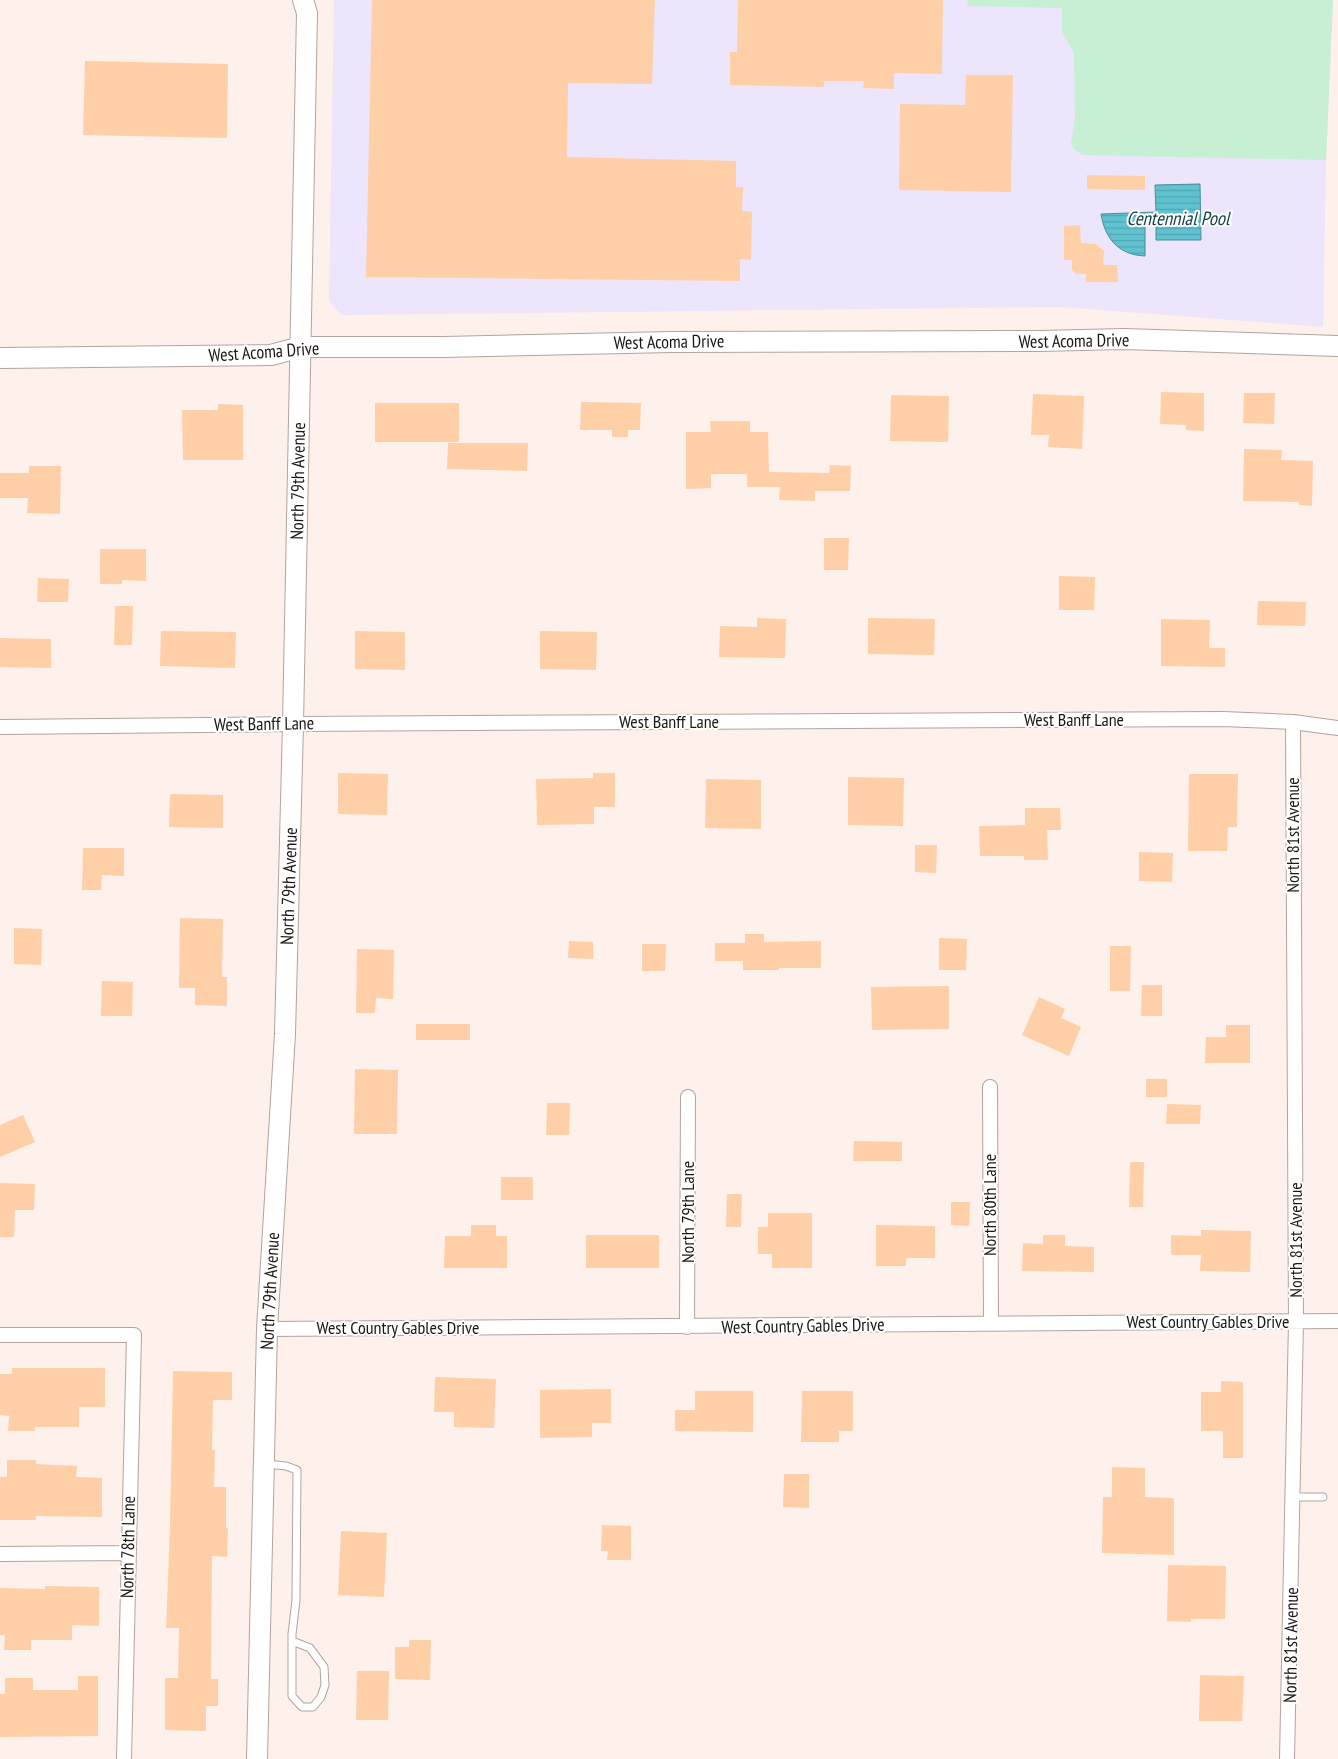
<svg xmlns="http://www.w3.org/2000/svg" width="1338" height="1759" font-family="'PT Sans Narrow',sans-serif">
<defs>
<pattern id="water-rules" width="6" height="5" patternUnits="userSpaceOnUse" patternTransform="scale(1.25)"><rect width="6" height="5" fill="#5fc2d0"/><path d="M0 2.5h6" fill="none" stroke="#52a6b2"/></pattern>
</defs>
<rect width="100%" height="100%" fill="#fef0ea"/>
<path fill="#ece5fb" d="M334,0H1333L1326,160L1323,327L1060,307L342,315L334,308L329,300Z"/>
<path fill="#c6efd3" d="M968,0H1333L1326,160L1083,155L1074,149L1071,143L1075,119L1074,53L1062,32V8L967,6Z"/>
<path fill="url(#water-rules)" stroke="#4b8f98" d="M1200,184L1201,240H1156V224H1145V256C1119,255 1105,239 1101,214L1156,212L1155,185Z"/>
<path fill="#ffcfa7" d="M372,0H655L652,84L568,83L567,157L736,161V187H743L742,211L752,212L751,260L740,259V281L366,277Z
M738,0H943L942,74L894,73V89L863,88L864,81H824V87L730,85V52H737Z
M85,61L228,64L227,138L83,135Z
M966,75H1013L1011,192L899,190L900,104L965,105Z
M1087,175L1145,176V190L1087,189Z
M1080,225L1081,243L1096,244L1104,251L1103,265H1117L1118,282H1086V274H1076L1072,270V260H1064V226Z
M1161,392L1204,393V431L1186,430V425L1160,424Z
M1244,393H1275L1274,424L1243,423Z
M1033,394L1084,396L1082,449L1048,447L1049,435H1031Z
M891,395L949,396L948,442L890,441Z
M581,402L641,403L640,430H628V437H612V430H580Z
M375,403H459V442H375Z
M218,404L243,405V460H183L182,410H218Z
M710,421H750V432H768L769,472L829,473L830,465L851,466L850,491H815V501L779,500L780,487H747V474H711V488L686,489V432H711Z
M448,443H528L527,471L447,469Z
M1244,449L1282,450L1281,460L1313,461L1312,506L1299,505V502L1243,501Z
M29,466H61L60,514L27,513L28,498H0V473H29Z
M824,538H849L848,570H824Z
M100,549H146V581L122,580V584H100Z
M1059,576L1095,577L1094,610H1059Z
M38,578L69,579L68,602H37Z
M1258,601L1306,602L1305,626L1257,625Z
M115,606H133L132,645H114Z
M757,618L786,619L785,658L719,657L720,626L757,627Z
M868,618L935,619L934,655L868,654Z
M1161,619L1210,620L1209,648H1225V667L1161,666Z
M161,631L236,632L235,668L160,666Z
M355,631L405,632V670L355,669Z
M540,631L597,632L596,670L540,669Z
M0,638L51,639V668L0,667Z
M338,773L388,774L387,815L338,814Z
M593,773H615V807H594V824L537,825L536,779L593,778Z
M1189,774H1238L1237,827H1228L1227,851H1188Z
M848,777L904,778L903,826L848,825Z
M706,779L761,780V829L705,828Z
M170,794L223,795V828L169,827Z
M1025,808H1060L1061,830H1047L1048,860H1024V856H980L979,826L1025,825Z
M915,845H937L936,873L915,872Z
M83,848H124V876L102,875L101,890H82Z
M1139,852L1173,853L1172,882L1139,881Z
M180,918L223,919L222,977H227V1006L195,1005V988H179Z
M14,928L42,929L41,965L14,964Z
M745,934H764V942L821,941V968H779V970H743V961H715V943H745Z
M939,938L967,939L966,970H939Z
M569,941L593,942V959L568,958Z
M642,944H666L665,971H642Z
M1110,946H1131L1130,991H1110Z
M357,949L394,950L393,999L376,998L375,1013H356Z
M102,981L133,982L132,1016H101Z
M1142,985H1162V1016H1141Z
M949,986V1029L872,1030L871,987Z
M1039,997L1065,1009L1061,1018L1081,1027L1069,1056L1022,1035Z
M416,1024H470V1040H416Z
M1226,1025H1250V1063H1205L1206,1037H1226Z
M355,1069L398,1070L397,1134H354Z
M1146,1079H1167V1097H1146Z
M547,1103H570L569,1135H546Z
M1167,1104L1201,1105L1200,1124H1166Z
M23,1115L35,1142L0,1157V1125Z
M854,1141L902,1142V1161H853Z
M1130,1162H1144L1143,1207H1129Z
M501,1177H533V1200H501Z
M0,1183L35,1184L34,1210H15L14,1237H0Z
M727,1194H742L741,1227H726Z
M951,1202H970L969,1226L951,1225Z
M768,1213H812V1268H772V1254H758V1227H768Z
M471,1225H496V1236H507V1268H444L445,1236H471Z
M876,1225L935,1226V1258H906V1266H876Z
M1201,1230L1251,1231L1250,1272L1200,1271L1201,1255H1171V1235L1201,1236Z
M586,1235H659V1268H586Z
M1043,1235H1065V1246L1094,1247V1272L1022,1271L1023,1243L1043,1244Z
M12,1368H105V1407H79V1427H35V1431H8L9,1416L0,1415V1374H12Z
M173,1371L232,1372V1400H213L212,1450H215L214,1487H226V1528H228L227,1557L212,1556L211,1679H218V1706H206V1731L165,1730V1678H178L179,1628H166L170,1527Z
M435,1377L496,1379L494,1428L454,1427V1412H434Z
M1221,1381L1243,1382V1458H1223V1431H1201V1392H1221Z
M611,1389V1423H592V1437L540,1438V1390Z
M695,1391H753V1432L675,1431V1410H695Z
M802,1391H853V1431H839V1442H801Z
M7,1460H36V1464L77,1466L76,1477L102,1478V1517L36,1516V1520H0V1477H7Z
M1112,1467L1145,1468V1497L1174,1498V1555L1102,1553L1103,1497H1112Z
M784,1474H809V1508L783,1507Z
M602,1525L631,1526V1560H607L608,1551H601Z
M341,1531L387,1533L384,1597L338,1595Z
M1168,1565L1226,1566L1225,1619H1191V1622L1167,1621Z
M45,1586L99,1587V1626L72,1625V1640H31V1650H4L5,1635H0V1588L45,1589Z
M409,1640H431L430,1680L395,1679V1647H409Z
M357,1671H389L388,1720H356Z
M1200,1675L1244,1676L1242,1721H1199Z
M78,1676H98V1736L0,1737V1694H5V1678H33V1690H78Z"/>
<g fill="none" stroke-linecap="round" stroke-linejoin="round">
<g stroke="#b1a49f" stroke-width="9">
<path id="lane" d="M266,1464L286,1466L297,1470L296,1600L292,1634V1696L302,1707H313L321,1697L325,1685L324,1667L310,1648L292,1641
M1294,1497H1323"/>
</g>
<g stroke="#b1a49f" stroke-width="16">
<path id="street" d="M0,727L293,724L1223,719L1293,722L1338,728
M990,1087L991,1324
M687,1327L688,1097
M267,1329L1338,1321
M0,1335H134L124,1759
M0,1554L128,1553
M1287,1759L1296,1321L1293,722"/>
</g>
<g stroke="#b1a49f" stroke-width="22">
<path id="secondary" d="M0,358L271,355L301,347H443L672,342L1039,341L1124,339L1338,346
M257,1759L267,1329L285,1034L293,724L307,13L303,0"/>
</g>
<use href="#lane" stroke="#fff" stroke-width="7"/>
<use href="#street" stroke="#fff" stroke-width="14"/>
<use href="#secondary" stroke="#fff" stroke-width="20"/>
</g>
<g text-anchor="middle" stroke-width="4" stroke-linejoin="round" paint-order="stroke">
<g font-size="18" fill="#1b1715" stroke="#fff">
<text transform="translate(1074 341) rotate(-1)" y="6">West Acoma Drive</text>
<text transform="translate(669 342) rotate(-1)" y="6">West Acoma Drive</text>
<text transform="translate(264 352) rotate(-4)" y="6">West Acoma Drive</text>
<text transform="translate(298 481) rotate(-89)" y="6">North 79th Avenue</text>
<text x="1074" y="726">West Banff Lane</text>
<text x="669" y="728">West Banff Lane</text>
<text transform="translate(264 724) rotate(-1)" y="6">West Banff Lane</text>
<text transform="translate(1293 835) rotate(-90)" y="6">North 81st Avenue</text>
<text transform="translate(289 886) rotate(-88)" y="6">North 79th Avenue</text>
<text transform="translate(990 1205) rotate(-90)" y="6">North 80th Lane</text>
<text transform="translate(688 1212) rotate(-90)" y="6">North 79th Lane</text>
<text transform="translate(1296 1240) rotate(-90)" y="6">North 81st Avenue</text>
<text transform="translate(270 1291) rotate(-87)" y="6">North 79th Avenue</text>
<text x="1208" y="1328">West Country Gables Drive</text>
<text transform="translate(803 1326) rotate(-1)" y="6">West Country Gables Drive</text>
<text x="398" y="1334">West Country Gables Drive</text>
<text transform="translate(128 1547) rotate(-89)" y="6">North 78th Lane</text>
<text transform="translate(1291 1645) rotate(-89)" y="6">North 81st Avenue</text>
</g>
<g font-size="19" font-style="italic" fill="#154248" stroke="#fff">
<text x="1178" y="225">Centennial Pool</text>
</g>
</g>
</svg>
